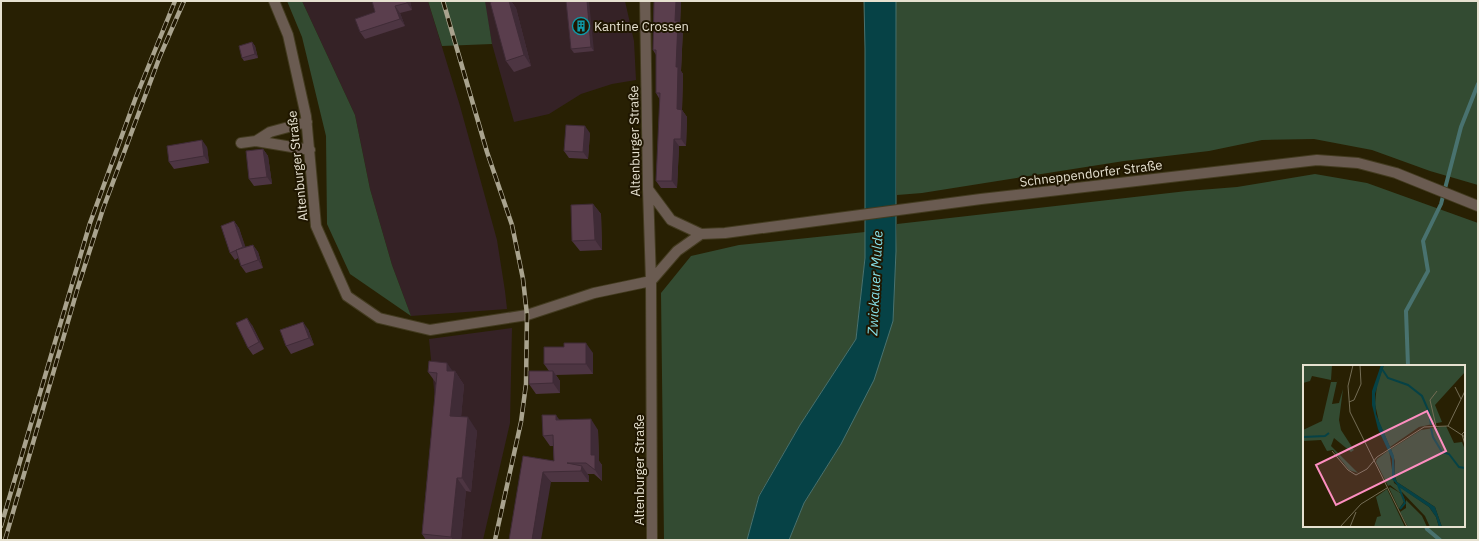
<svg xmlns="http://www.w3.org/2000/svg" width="1479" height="541" font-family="'IBM Plex Sans',sans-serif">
<rect width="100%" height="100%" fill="#282003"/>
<path fill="#352226" d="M302,1H428L460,106L497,240L505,291L507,309L411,316L392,265L370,189L355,115Z
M484,1H625L634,41L636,80L612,84L581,94L549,114L514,122L492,44Z
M512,328L510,423L483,540H427L436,410L429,339Z"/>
<path fill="#334b32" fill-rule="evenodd" d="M287,1H302L355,115L370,189L392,265L411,316L350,274L327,224L326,136L302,37Z
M428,1H485L492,44L442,46Z
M896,1H1478V185L1430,171L1372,150L1314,139L1262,140L1209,151L1124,161L922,193L897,195Z
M1315,174L1367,183L1478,223V540H789L804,503L841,444L896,251L897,224L1187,191L1237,187ZM1304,366H1464V526H1304Z
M865,232V258L856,339L800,425L759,495L747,540H664L661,293L691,256L739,245Z"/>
<path fill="#064246" stroke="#49726f" d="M864,1H896V251L893,321L874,380L841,444L804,503L789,540H747L759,496L800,425L856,339L865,258V49Z"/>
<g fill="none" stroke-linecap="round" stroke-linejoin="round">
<path stroke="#49726f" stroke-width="4" d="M1408,366L1406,311L1428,271L1423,241L1441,204L1461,127L1478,84
M1426,526L1427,529L1440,540"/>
<g stroke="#433b20" stroke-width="12">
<path id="minor" d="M274,1L288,35L306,116L316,226L347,296L379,318L430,330L527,315L594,293L651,281
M645,1L648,189L651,281L652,540
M256,141L270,132L307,122
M241,143L256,141L310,150
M648,189L671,220L701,234
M651,281L677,251L701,234L725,233L981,199L1317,160L1358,163L1396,173L1478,206"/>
</g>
<use href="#minor" stroke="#6a5b51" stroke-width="10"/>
<g stroke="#a9a38e" stroke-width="4.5">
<path id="rail" d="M443,1L487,152L512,225L523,279L527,315L526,384L521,422L495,540
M1,526L90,223L136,97L175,1
M5,540L78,287L103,209L160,56L184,1"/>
</g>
<use href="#rail" stroke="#1f1600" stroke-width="3" stroke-dasharray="9" stroke-linecap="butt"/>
</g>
<path fill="#4d3542" d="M372,1H410L412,10L400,13L405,26L365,39L360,32L375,12Z
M496,1H511L516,8L531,66L514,72L506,61Z
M566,1L594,51L574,53L571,49Z
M654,1H681L680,25L683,28L681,71L683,74L682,110L687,117L686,146H679L677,188H661L656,181L660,100L656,93V55L653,50Z
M252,42L255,46L258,58L244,61L242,58Z
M590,133L588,159L569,158L564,151Z
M207,147L209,163L174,169L169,162Z
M263,149L268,156L272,184L254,186L249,179Z
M593,204L601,214L602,250L580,251L572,241Z
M234,221L239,228L245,247L253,245L258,252L263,268L246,273L241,266L238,258L235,260L230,253Z
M252,325L264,349L253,355L248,348Z
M308,329L314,345L291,354L286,346Z
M593,353V374L556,375L560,381V393L536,394L529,384L549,371L544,364Z
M455,371L464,385L461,417L477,431L471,492L466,491L461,540H426L422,534L436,383L428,372Z
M559,420L598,430L599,461L602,465V481L594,474H587L589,476V482H551L523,456L554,461L553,446H550L543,436Z"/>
<path fill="#3f2b36" d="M407,1H410L412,10L407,3Z
M509,1H511L516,8L531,66L524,55Z
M587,1H589L594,51L591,47Z
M676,1H681L680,25L683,28L681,71L683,74L682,110L687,117L686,146L681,139L677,109L675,21Z
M395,6L400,13L405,26L400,19Z
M252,42L255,46L258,58L255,54Z
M585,126L590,133L588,159L583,152Z
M674,139L679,146L677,188L672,181Z
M202,140L207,147L209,163L204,156Z
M263,149L268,156L272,184L267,177Z
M593,204L601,214L602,250L595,240Z
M234,221L239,228L248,254L243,247Z
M253,245L258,252L263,268L258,260Z
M247,318L252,325L264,349L259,342Z
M303,322L308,329L314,345L309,338Z
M586,343L593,353V374L586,364Z
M447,363L454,373L455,371L464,385L460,429L450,416L447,371Z
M553,371L560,381V393L553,383Z
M556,415L564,426L556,420Z
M468,417L477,431L471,492L462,478Z
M591,419L598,430L599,461L602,465V481L595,470L591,455Z
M582,466L589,476V482L581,471Z
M543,472L551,482L541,540H532Z
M457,478L466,491L461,540H453L451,537Z"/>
<path fill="#5a3e4d" stroke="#3f2b36" d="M372,1H407V3L395,6L400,19L360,32L355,19L375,12Z
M496,1H509L524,55L506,61L490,2Z
M566,1H587L591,47L571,49Z
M654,1H676L675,21H678L676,67H678L677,109L682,110L681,139H674L672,181H656L660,93H656V50H653Z
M252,42L255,54L242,58L239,46Z
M566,125L585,126L583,152L564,151Z
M202,140L204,156L169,162L167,146Z
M263,149L267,177L249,179L246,151Z
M593,204L595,240L572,241L571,205Z
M234,221L243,247L230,253L221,226Z
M253,245L258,260L241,266L236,250Z
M247,318L259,342L248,348L236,323Z
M303,322L309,338L286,346L280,330Z
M564,343H586V364H544V347H564Z
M429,361L447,363V371H455L450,416L468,417L462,478H457L451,537L422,534L437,373L428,372Z
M529,371H553V383L529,384Z
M542,415H556V420L591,419V455H595V470L586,463H567L582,466L581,471L543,472L532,540H509L523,456L554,461L553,435L543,436Z"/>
<defs>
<g id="building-ring" transform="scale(0.9)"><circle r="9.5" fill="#1f1600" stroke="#0f9aa8" stroke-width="1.5"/><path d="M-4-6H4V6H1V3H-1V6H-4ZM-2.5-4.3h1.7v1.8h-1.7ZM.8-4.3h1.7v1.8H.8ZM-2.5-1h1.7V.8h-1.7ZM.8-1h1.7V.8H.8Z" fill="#0f9aa8"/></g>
</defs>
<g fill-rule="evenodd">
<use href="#building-ring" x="581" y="26"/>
</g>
<g text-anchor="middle" stroke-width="4" stroke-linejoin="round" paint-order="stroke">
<g font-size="13" fill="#e6e1d0" stroke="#1f1600" text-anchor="start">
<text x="594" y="31">Kantine Crossen</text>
</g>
<g font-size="13" fill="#e6e1d0" stroke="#1f1600">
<text transform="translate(634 141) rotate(-91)" y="5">Altenburger Straße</text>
<text transform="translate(297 166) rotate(-96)" y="5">Altenburger Straße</text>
<text transform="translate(1091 173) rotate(-7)" y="5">Schneppendorfer Straße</text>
<text transform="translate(639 470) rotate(-90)" y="5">Altenburger Straße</text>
</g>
<g font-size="14" font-style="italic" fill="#86dee6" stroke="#1f1600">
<text transform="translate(875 283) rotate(-87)" y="5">Zwickauer Mulde</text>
</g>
</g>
<g transform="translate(1303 365)">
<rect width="162" height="162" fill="#282003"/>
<path d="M0,0H29L28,15L9,11L7,16L0,18ZM81,0H162V7L132,40L139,57L116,62L87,82L76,57L72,39L74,19ZM35,12L29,39L36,38L40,24L36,55L38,65L51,85L48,87L31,73L28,81L55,108L46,105L30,85L24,86L18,75L0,76V65L19,56L28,17H34ZM143,61L151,78L159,77L162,85V162H139L132,142L94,117L92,112V96L88,84L118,65ZM86,85L91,118L126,142L133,152L136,162H127L122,151L99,127H96L87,120L85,121L73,97L74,94ZM87,122L99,129L102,135L96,144L86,123ZM84,124L102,162H71L74,152L78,151L73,132ZM103,135L119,151L124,162H105L97,147L103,143Z" fill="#334b32"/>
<path d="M78,0H81L72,29L73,49L91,91L92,112L94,117L132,142L139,162H136L133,152L126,142L96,122L89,114V94L75,64L69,40V26Z" fill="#064246"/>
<path fill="none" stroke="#064246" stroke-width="2" d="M79,4L85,13L105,20L119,31L126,47L128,60M128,63L130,72L139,87L146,89L156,102L162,103M0,72L22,71L26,68M95,120L102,138L97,144"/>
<path fill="none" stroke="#746d55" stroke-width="1" d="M50,0L45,21L47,47L104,162M152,22L158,34M46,37L51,35L58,19L57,0M133,61L127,35L134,26M145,61L162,26M162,66L159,69L162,80M29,86L45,105L53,110L64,104L74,92L121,62L145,61L162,72M37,162L58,139L84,123M47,162L53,147"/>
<path fill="#fd8ec0" fill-opacity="0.15" stroke="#fd8ec0" stroke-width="2" d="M124,46L143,86L33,140L13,100Z"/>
<rect width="162" height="162" fill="none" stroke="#e6e1d0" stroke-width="2"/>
</g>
<rect width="1479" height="541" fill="none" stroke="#e6e1d0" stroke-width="4"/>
</svg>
